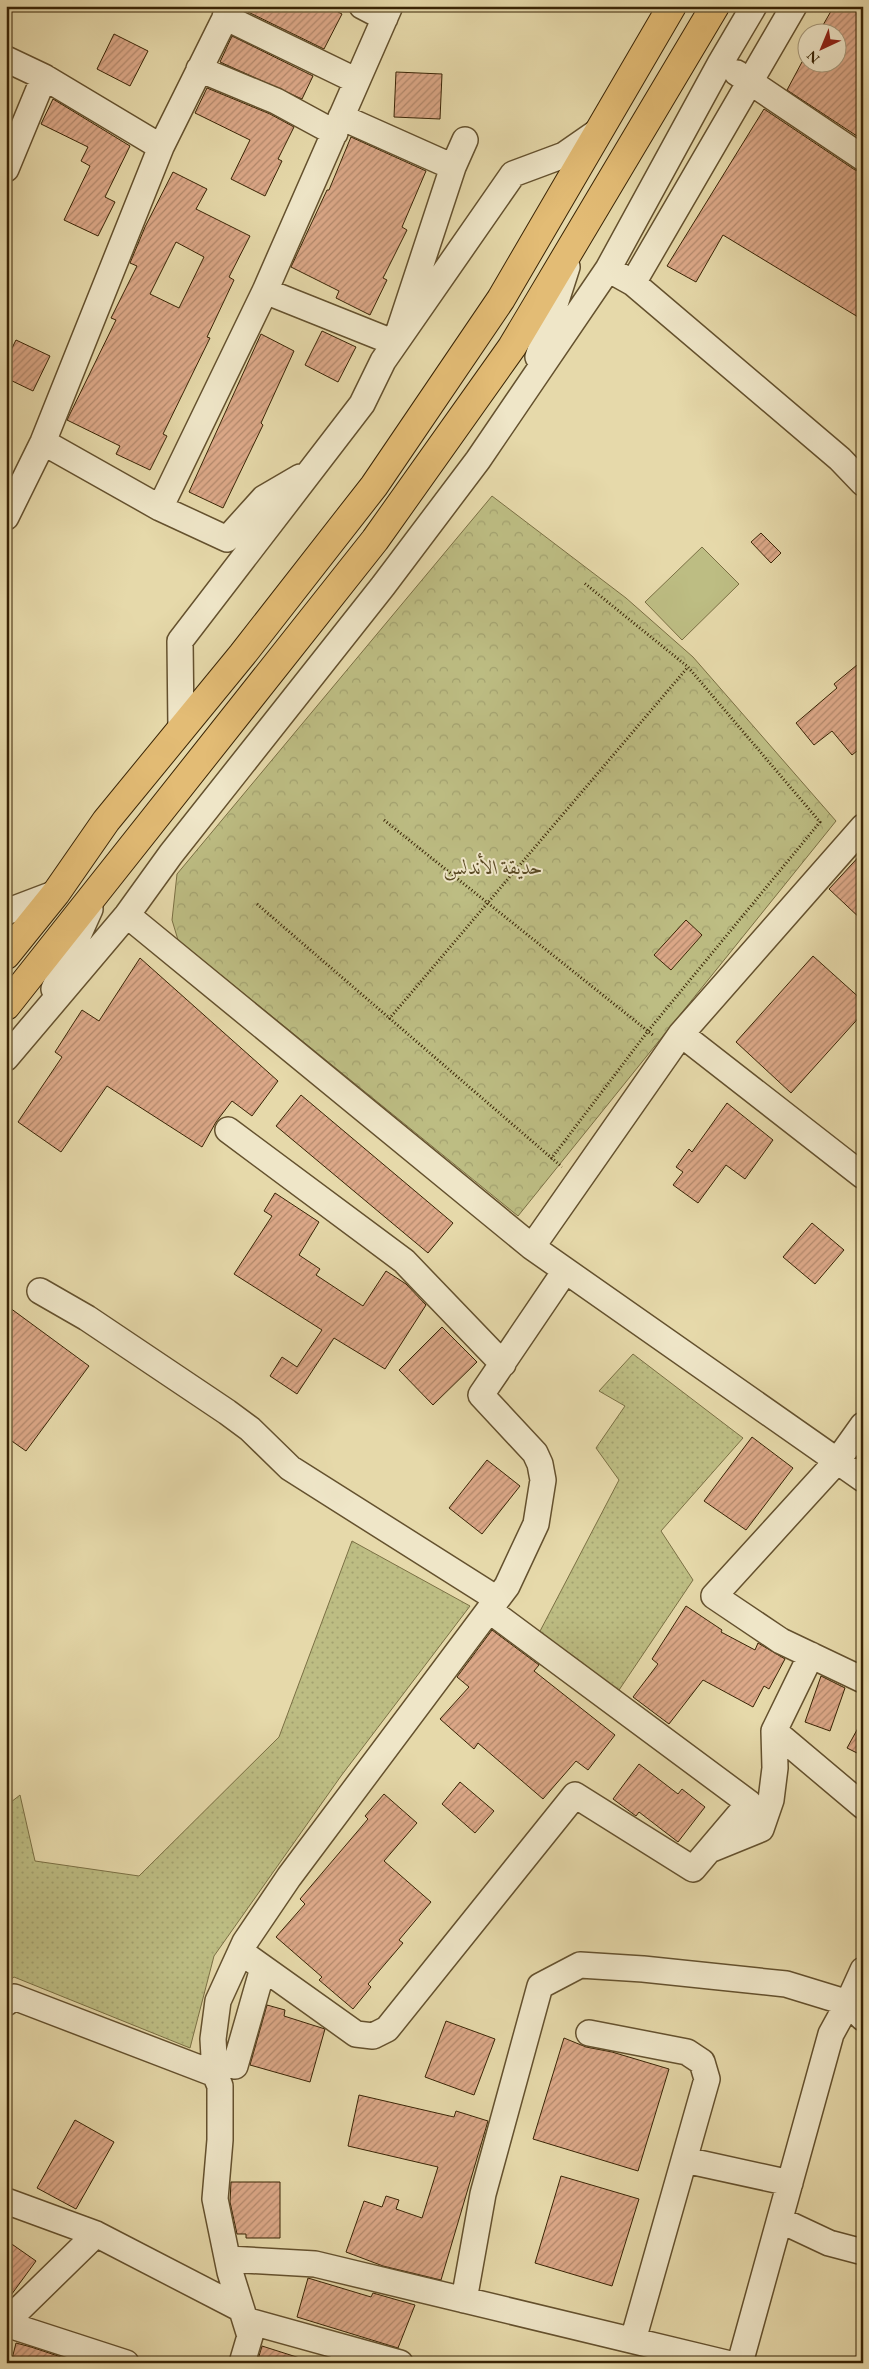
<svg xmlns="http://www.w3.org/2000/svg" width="869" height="2369" font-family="'EB Garamond',Amiri,serif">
<defs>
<pattern id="grass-dots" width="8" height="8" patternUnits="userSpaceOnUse" patternTransform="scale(1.25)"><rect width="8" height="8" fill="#bdbd83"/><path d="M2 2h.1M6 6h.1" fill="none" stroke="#a3a270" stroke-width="1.8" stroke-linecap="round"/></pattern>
<pattern id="park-crowns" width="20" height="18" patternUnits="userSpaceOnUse" patternTransform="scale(1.25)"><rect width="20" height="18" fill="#bdbd83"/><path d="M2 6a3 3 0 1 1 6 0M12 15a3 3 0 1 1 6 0" fill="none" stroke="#a3a270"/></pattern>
<pattern id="building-hatch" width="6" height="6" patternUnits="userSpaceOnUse" patternTransform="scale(1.25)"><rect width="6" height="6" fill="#dca888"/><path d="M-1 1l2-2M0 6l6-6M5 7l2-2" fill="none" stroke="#b3896d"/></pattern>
</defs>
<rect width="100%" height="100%" fill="#e6d9aa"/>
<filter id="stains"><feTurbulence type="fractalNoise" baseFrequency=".004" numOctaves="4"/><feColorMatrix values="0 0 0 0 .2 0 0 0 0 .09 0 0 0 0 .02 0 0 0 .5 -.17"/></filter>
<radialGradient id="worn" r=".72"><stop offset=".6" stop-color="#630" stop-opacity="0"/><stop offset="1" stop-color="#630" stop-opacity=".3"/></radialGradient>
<path fill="url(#grass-dots)" stroke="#7b7044" d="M633,1354L743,1438L661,1531L693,1580L617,1693L538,1635L619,1480L596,1448L625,1406L599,1391Z
M352,1541L470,1606L341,1776L214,1956L190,2048L14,1977L6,1983V1806L20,1795L35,1861L139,1876L279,1737Z"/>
<path fill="url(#park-crowns)" stroke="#7b7044" d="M492,496L626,598L693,657L836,821L518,1216L178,940L172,920L177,874Z"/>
<path fill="#bdbd83" stroke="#7b7044" d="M702,547L739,584L682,640L645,602Z"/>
<path fill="url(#building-hatch)" stroke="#392405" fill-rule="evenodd" d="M249,6H327L342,14L324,49L246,11Z
M834,6H863V140L787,90L802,62H836V32H819Z
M114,34L148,51L130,86L97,69Z
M232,36L313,76L302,99L220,62Z
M396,72L442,74L440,119L394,117Z
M207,88L270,114L294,127L278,159L282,161L265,196L231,179L250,140L195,113Z
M53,99L130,146L105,197L115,202L98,236L64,220L90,166L81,161L88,147L41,124Z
M764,109L855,170L863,172V320L723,235L696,282L667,266Z
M351,137L426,171L402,227L407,230L383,278L387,280L370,315L336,298L339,291L291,267L327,190H329Z
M173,172L207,189L196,209L250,236L229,277L234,280L207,337L210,338L163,434L167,436L150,470L116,454L120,446L67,420L116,320L111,318L137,266L130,263L145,227ZM176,242L204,257L179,308L150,294Z
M322,331L356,347L338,382L305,365Z
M261,334L294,351L261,423L263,425L223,508L189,492Z
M16,340L50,356L33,391L6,378V360Z
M761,533L781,553L771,563L751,542Z
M863,660V746L852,755L832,731L814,745L796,723L837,688L834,684Z
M863,852V921L829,889Z
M686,920L702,935L671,970L654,955Z
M813,956L863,1001V1013L791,1093L736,1042Z
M140,958L278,1081L252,1116L232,1101L216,1122L202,1147L107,1086L61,1152L18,1122L62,1057L55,1052L82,1010L99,1021Z
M301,1095L453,1223L428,1253L276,1126Z
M727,1103L773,1140L745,1179L726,1165L698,1203L673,1185L683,1172L676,1167L689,1149L692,1152Z
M275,1193L319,1222L299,1255L320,1269L316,1275L363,1306L386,1271L406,1284L426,1305L385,1369L334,1338L297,1394L270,1376L282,1357L297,1367L322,1330L234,1274L272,1216L264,1211Z
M812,1223L844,1250L815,1284L783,1257Z
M6,1305L89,1366L26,1451L6,1437Z
M442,1327L477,1362L433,1405L399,1370Z
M752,1437L793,1468L746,1530L704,1501Z
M487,1460L520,1486L482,1534L449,1508Z
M686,1606L722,1630L721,1632L755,1650L758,1643L785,1659L769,1689L764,1686L753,1707L703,1680L669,1724L633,1697L658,1664L652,1659Z
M492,1630L539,1665L534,1671L615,1735L588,1770L576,1761L543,1799L478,1743L474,1749L440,1719L469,1687L457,1677Z
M821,1676L845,1688L830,1731L805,1722Z
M863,1719V1756L847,1748Z
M639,1764L678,1794L682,1789L705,1807L678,1842L639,1812L636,1816L613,1799Z
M460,1782L494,1811L475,1833L442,1804Z
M384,1794L417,1823L384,1861L431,1902L399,1940L403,1943L368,1984L371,1987L353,2009L319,1980L322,1977L276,1937L305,1904L300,1899L368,1819L365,1816Z
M267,2005L285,2010L284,2016L325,2029L310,2082L250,2065Z
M446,2021L495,2039L474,2095L425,2077Z
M564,2038L586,2047L612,2052L669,2069L638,2171L533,2139Z
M359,2095L454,2117L456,2111L488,2121L441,2280L383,2266L346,2252L364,2201L382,2207L386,2196L399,2200L396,2209L422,2218L438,2167L348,2146Z
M75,2120L114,2142L76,2209L37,2188Z
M561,2176L639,2199L612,2286L535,2263Z
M231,2182H280V2238H246V2234H237L230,2202Z
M6,2240L36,2261L6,2302Z
M308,2278L371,2297L373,2293L415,2305L398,2348L297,2317Z
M16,2343L31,2347L79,2363H11Z
M262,2346L306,2360L305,2363H257Z"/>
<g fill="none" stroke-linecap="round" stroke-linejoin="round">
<g stroke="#64512e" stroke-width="28">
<path id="minor" d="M362,6L385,18
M225,17L357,81
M6,59L44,77L6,169
M199,69L276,101L335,133
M737,73L863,158
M44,77L161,147
M341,117L453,167
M608,269L633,283L840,459L863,483
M633,283L794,6
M265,291L395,343L453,167L465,140
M538,357L567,267
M43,442L160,508L227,539L264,498L300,477
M160,508L265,291L390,6
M6,517L43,442L161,147L231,6
M181,729L180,641L362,404L383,361L513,174L564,155L600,130
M6,912L56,893
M127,915L532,1247L863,1479
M54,989L90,909
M681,1034L863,1176
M6,1058L127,915L171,854L383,586L478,460L608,269L721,62L754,6
M228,1130L404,1261L503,1364
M532,1247L681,1034L863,827
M40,1291L87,1318L227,1412L250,1429L290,1468L497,1599
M863,1425L838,1460L714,1596L781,1641L863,1680
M774,1731L863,1806
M712,1849L761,1829L771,1800L775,1768L774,1731L811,1655
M241,1952L356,2034L373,2036L387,2029L575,1795L693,1869L749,1803L489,1610
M6,2003L14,1997L215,2074
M589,2033L687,2052L702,2062L707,2079L633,2340
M235,2066L263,1968
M685,2160L790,2183
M6,2201L96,2234L241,2309
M780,2220L829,2243L863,2252
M228,2259L315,2264L726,2363
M464,2300L483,2194L540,1986L580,1965L643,1969L786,1984L848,2003L863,2018
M245,2320L400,2363
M6,2322L96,2234
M6,2324L126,2363
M242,2363L250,2336L230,2272L215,2199L220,2140V2086L215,2074L213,2039L218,2001L245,1942L289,1877L507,1586L536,1524L543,1480L540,1464L535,1453L481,1395L565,1271
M740,2363L831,2034L848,2003L863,1970"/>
</g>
<g stroke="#392405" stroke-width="30">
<path id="major" d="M6,955L56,893L106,821L242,655L374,486L501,299L672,6
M6,1006L375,540L512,347L715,6"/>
</g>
<path stroke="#392405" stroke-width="3" stroke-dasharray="1 2.5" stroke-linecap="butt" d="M384,820L654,1036
M257,904L562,1167
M389,1019L688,667
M551,1159L648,1031L820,822L688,667L583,582"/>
<use href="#minor" stroke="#efe6c8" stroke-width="25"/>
<use href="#major" stroke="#e3bc75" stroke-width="28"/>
</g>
<g text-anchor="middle" stroke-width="4" stroke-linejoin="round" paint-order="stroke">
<g font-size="20" font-style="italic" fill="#5a4a24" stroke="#efe6c8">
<text x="493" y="874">حديقة الأندلس</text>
</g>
</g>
<rect width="869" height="2369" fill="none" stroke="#e6d9aa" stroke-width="25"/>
<rect x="8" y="8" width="854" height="2354" fill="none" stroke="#392405" stroke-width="2.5"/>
<rect x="12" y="12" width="844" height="2344" fill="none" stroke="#392405"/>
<g transform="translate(822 48) rotate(224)"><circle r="24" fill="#efe6c8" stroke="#a6987a"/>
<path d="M0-4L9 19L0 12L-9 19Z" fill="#8f2418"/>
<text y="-8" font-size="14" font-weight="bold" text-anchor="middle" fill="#392405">N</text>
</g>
<rect width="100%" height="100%" filter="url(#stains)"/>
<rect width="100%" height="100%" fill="url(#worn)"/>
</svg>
